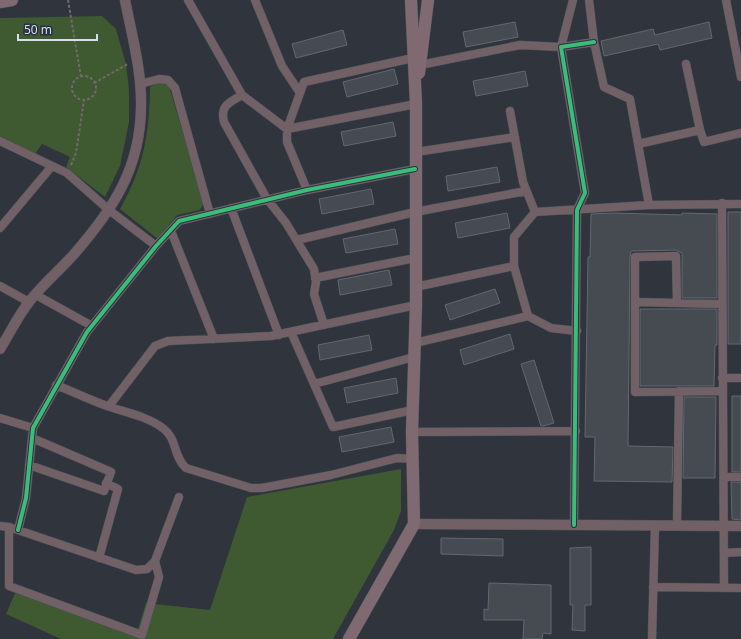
<svg xmlns="http://www.w3.org/2000/svg" width="741" height="639" font-family="'Noto Sans',sans-serif">
<rect width="100%" height="100%" fill="#2f343d"/>
<path fill="#3f5930" d="M102,16L116,29L126,64L129,90V122L120,166L105,197L66,167L70,157L42,144L35,154L0,140V18Z
M161,80L168,83L204,202L200,210L177,215L158,239L120,209C144,166 149,136 150,87Z
M401,469V511L394,530L333,639H61L6,614L15,593L136,635L146,603L210,610L247,497Z"/>
<path fill="#464a51" stroke="#636870" d="M515,22L518,37L466,47L463,32Z
M709,22L712,38L660,50L658,44L604,56L601,41L653,29L655,35Z
M343,30L347,45L296,58L292,44Z
M394,69L398,84L347,97L343,82Z
M525,71L528,86L476,96L473,81Z
M393,122L396,136L344,146L341,132Z
M497,167L500,182L448,191L446,176Z
M371,189L374,204L322,214L319,199Z
M728,212H741V344H728Z
M507,213L510,228L458,238L455,223Z
M614,213L682,215V213L717,214V298H682V253L676,250L631,251L630,257L628,446L673,447L672,482L594,481L595,437H585L588,257H590L591,214Z
M395,229L398,244L346,253L343,239Z
M389,270L392,285L340,295L338,280Z
M495,289L500,303L450,320L445,305Z
M640,309H717V345H715L714,386H640Z
M510,334L514,349L464,365L460,350Z
M369,335L372,350L320,360L318,345Z
M534,360L554,423L543,426H541L521,364Z
M396,378L398,393L347,403L344,388Z
M732,396H741V472H732Z
M684,397H716L715,478H683Z
M391,427L394,442L342,452L339,437Z
M731,482H741V520L732,519Z
M441,538L503,539V556L441,554Z
M591,547V605H585V631L572,630L573,605H570V548Z
M489,583L551,585V634L543,633L542,639H523L524,620H484V609L488,610Z"/>
<g fill="none" stroke-linecap="round" stroke-linejoin="round">
<g stroke="#4b5058" stroke-width="9">
<path id="minor" d="M188,0L242,95L287,129L416,104
M255,0L282,66L300,93
M589,0L594,42L604,87L630,99L649,205
M726,0L741,77
M686,64L700,130
M420,65L520,45L561,47L573,0
M140,84L159,79L168,80L175,88L210,214
M242,95C228,103 220,106 224,122L267,199L286,223L314,269L316,282L314,294L324,325
M510,111L523,182L535,212L649,205L741,204
M0,141L67,173L109,210L156,246
M638,144L700,130L704,142L741,133
M416,152L515,137
M307,190L287,142V129L304,82L413,58
M722,203L724,588
M231,208L279,335
M535,212L514,237V266L528,316L551,328L577,331
M0,228L52,166
M171,231L214,339
M297,240L415,212L526,191
M315,278L415,258
M0,286L29,302
M415,287L514,266
M36,295L92,326
M635,302L722,304
M677,303L676,256L635,257V392L722,391
M291,332L333,427L413,410
M415,343L528,316
M722,378H741
M314,384L414,357
M56,385C74,392 92,401 110,407C128,413 149,417 164,429C177,439 173,456 186,468L251,488H262L331,475L397,458L413,459
M109,406L155,346L168,341L271,336L416,305
M0,418L33,428
M412,432L576,431
M29,465L104,491L111,472L32,438
M724,477H741
M574,525L577,210L585,193L561,47L594,42
M677,525L679,391
M0,526L9,527L136,570L147,569L155,561L179,497
M9,527V586L142,635L159,577L155,561
M18,530L26,498L33,428L87,332L156,246L179,221L307,190L415,169
M724,553L741,552
M99,558L118,489L106,483
M653,587L741,588
M652,639L655,525"/>
</g>
<g stroke="#4b5058" stroke-width="11">
<path id="tertiary" d="M0,349C10,333 18,316 29,302C42,285 60,270 75,253C113,209 140,169 141,108C142,71 132,36 125,0
M414,524L741,526"/>
</g>
<g stroke="#4b5058" stroke-width="13">
<path id="secondary" d="M0,2L12,0
M419,73L428,0
M349,639L414,524L412,432L416,305V104L411,0"/>
</g>
<path stroke="#72696e" stroke-width="2" stroke-dasharray="3 2" stroke-linecap="butt" d="M68,0L81,77
M72 88a12 12 0 1 1 24 0a12 12 0 1 1-24 0Z
M94,83L128,64
M71,165L76,153L84,100"/>
<use href="#minor" stroke="#716167" stroke-width="8"/>
<use href="#tertiary" stroke="#716167" stroke-width="10"/>
<use href="#secondary" stroke="#806a72" stroke-width="12"/>
<g stroke="#293243" stroke-width="6">
<path id="cycleway" d="M574,525L577,210L585,193L561,47L594,42
M18,530L26,498L33,428L87,332L156,246L179,221L307,190L415,169"/>
</g>
<use href="#cycleway" stroke="#3abd76" stroke-width="4"/>
</g>
<path d="M18 34v6h79v-6" fill="none" stroke="#d7dee9" stroke-width="2"/>
<text x="24" y="34" font-size="12" fill="#d7dee9" stroke="#293243" stroke-width="3" paint-order="stroke">50 m</text>
</svg>
